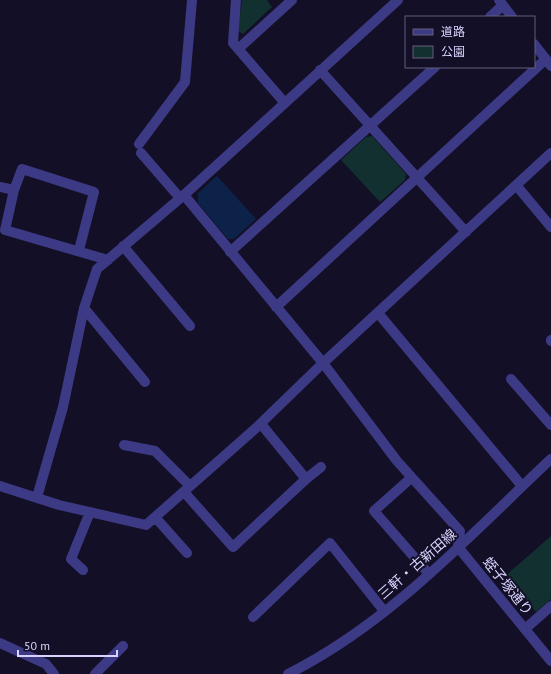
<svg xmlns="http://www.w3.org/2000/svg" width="551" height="674" font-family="'PT Sans','Noto Sans JP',sans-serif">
<rect width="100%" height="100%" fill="#130f26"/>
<path fill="#12302f" d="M242,0H267L272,7L243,34L238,31Z
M372,136L406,174L405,180L380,202L341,160L366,137Z
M551,536V599L536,612L505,576Z"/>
<path fill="#0c2248" d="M217,176L256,219L234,239H228L198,203V193Z"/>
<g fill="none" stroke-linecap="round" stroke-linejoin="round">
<path stroke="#3d3a85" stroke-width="10" d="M236,0L233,43L284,102
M499,0L512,17
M490,17L503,5
M534,44L551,66
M238,49L292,0
M320,70L466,232
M139,144L185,82L192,0
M141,153L180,198
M516,185L551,227
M0,187L14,190L5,230L108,260
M14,190L22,169L94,192L79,250
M184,195L323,363L397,461L460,531L458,547
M123,246L190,326
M230,252L435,67
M276,307L546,59
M84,308L145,382
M378,313L522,486
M551,340V341
M511,379L551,425
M261,424L306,479
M124,445L155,451L190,486
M411,478L374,511L429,574
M0,486L59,505L146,525L256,428L323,363L551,153
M184,492L233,547L306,479L321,467
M37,497L63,407L84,308L97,269L184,195L398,0
M155,517L187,553
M83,570L71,559L90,512
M253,617L330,543L384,611
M525,629L551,606
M0,643L46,664L54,674
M95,674L123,646"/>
<path stroke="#3d3a85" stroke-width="10" d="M458,547L551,661
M288,674C390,623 469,536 551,459"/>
</g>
<g text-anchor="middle" stroke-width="4" stroke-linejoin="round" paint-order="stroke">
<g font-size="14" fill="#d9d4ff" stroke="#130f26">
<text transform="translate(417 564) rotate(-41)" y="5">三軒・古新田線</text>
<text transform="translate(508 586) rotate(51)" y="5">蛭子塚通り</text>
</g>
</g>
<rect x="405" y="16" width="130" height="52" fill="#130f26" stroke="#625e7d"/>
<rect x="413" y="29" width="20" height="6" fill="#3d3a85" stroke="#625e7d"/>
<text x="441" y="36" font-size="12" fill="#d9d4ff">道路</text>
<rect x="413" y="46" width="20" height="12" fill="#12302f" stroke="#625e7d"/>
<text x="441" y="56" font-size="12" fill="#d9d4ff">公園</text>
<path d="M18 650v6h99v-6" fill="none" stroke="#d9d4ff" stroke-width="2"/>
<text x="24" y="650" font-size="12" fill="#d9d4ff" stroke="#130f26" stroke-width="3" paint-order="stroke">50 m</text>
</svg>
